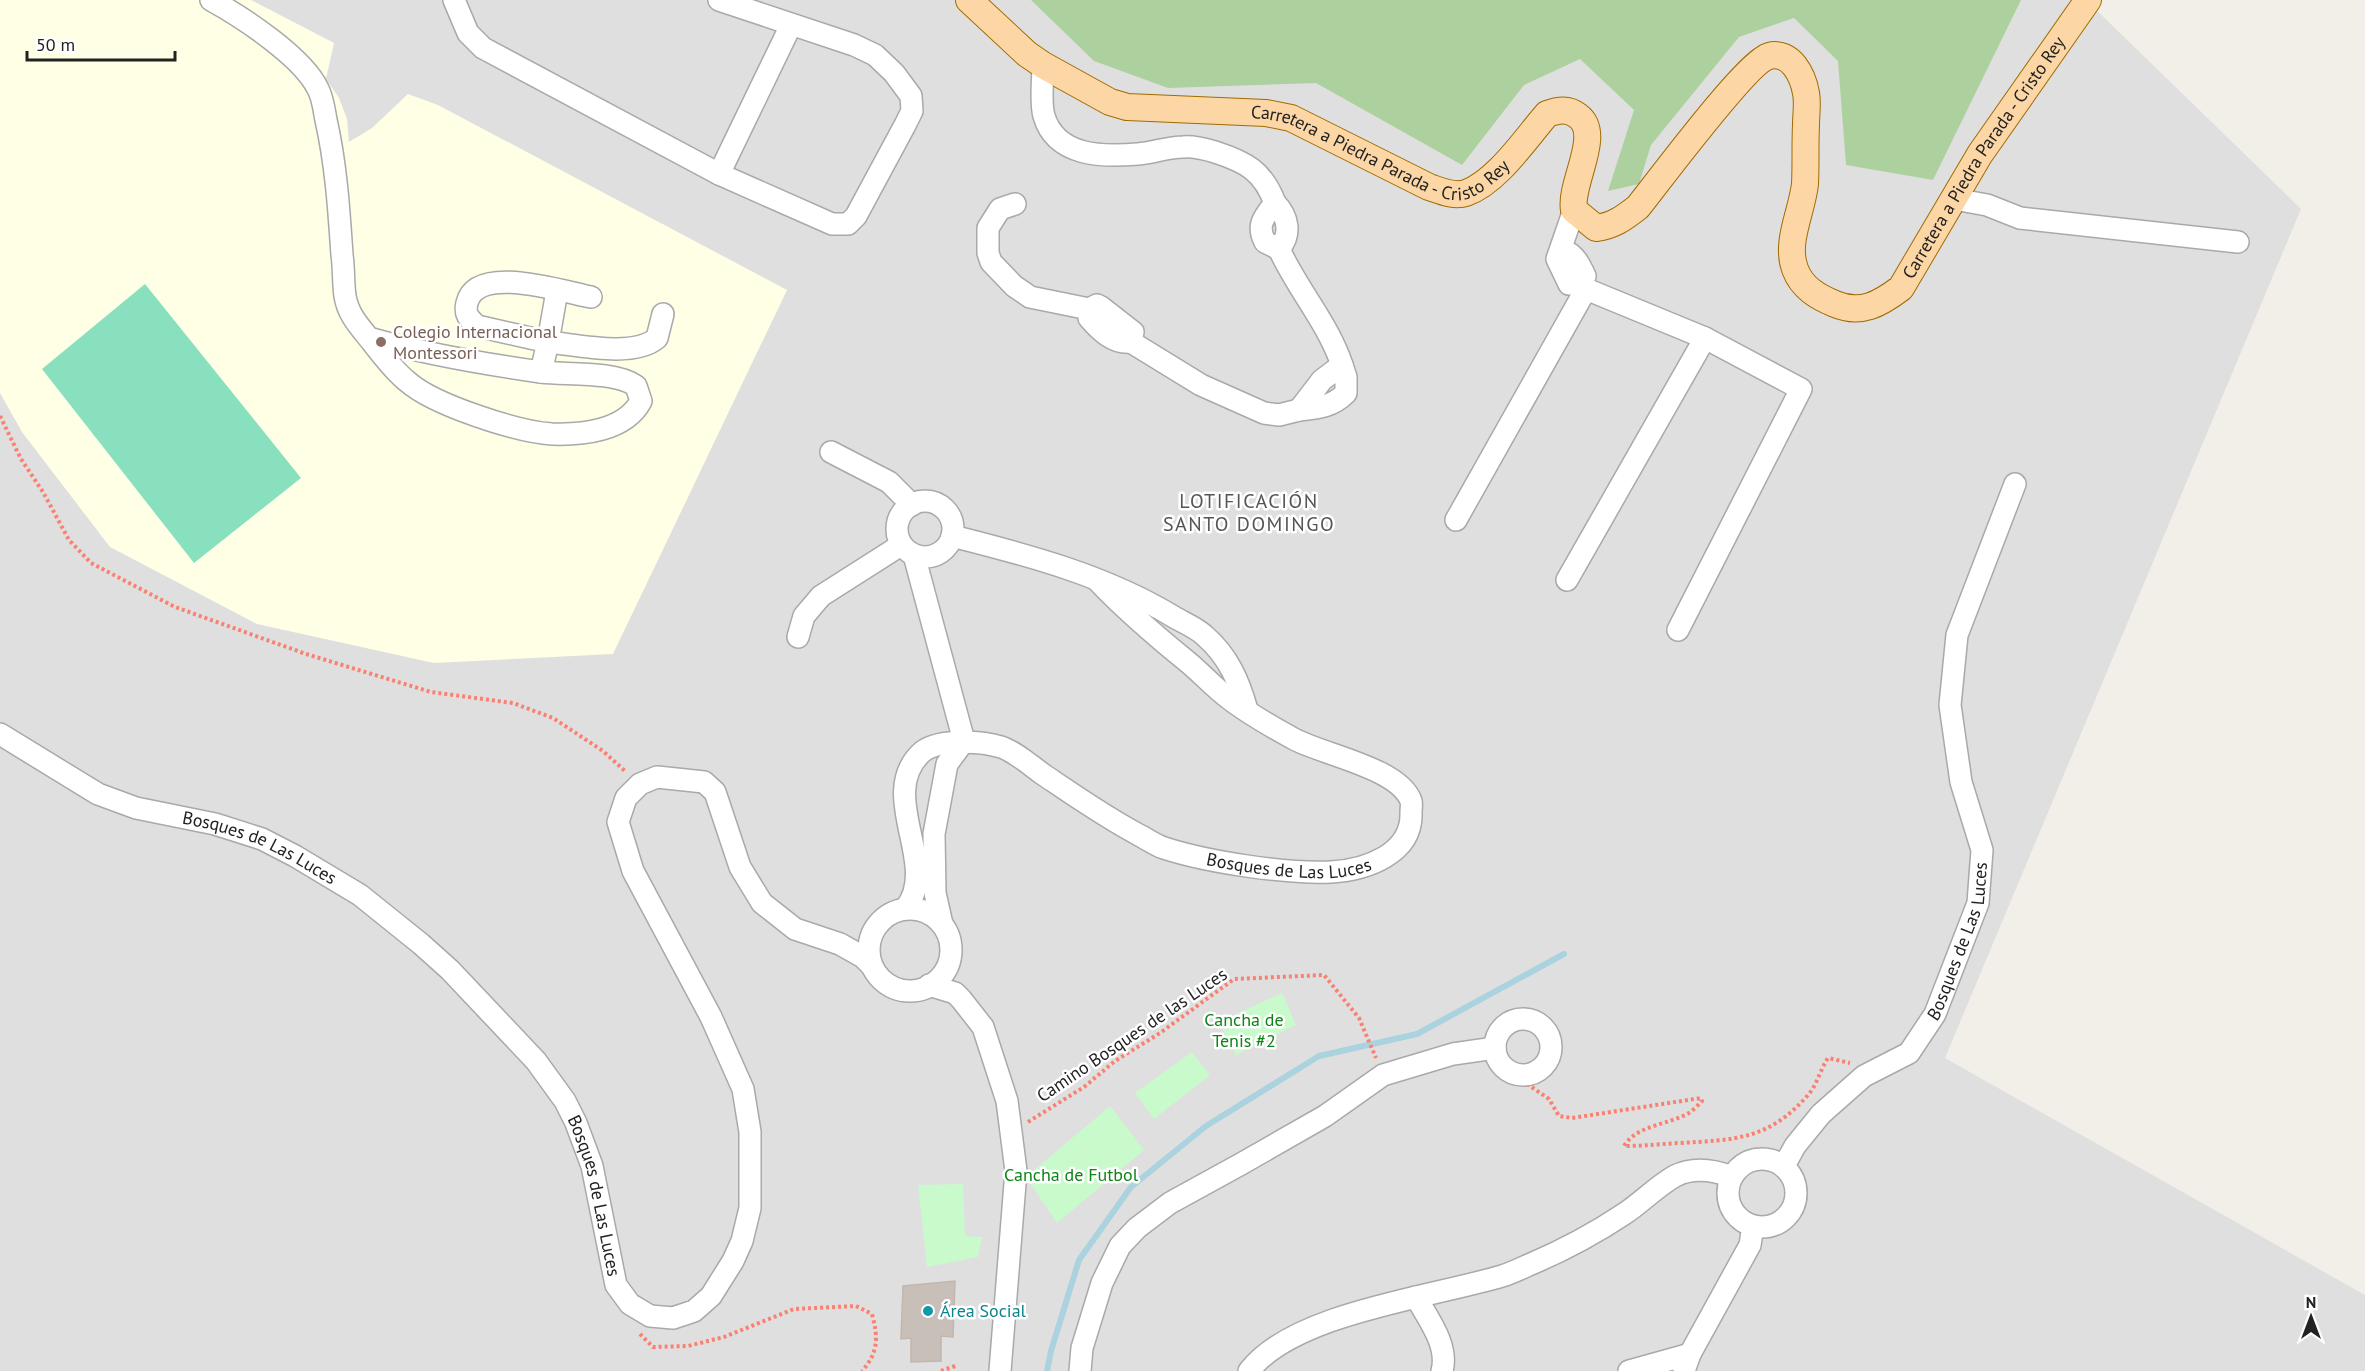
<svg xmlns="http://www.w3.org/2000/svg" width="2365" height="1371" font-family="'PT Sans',sans-serif">
<rect width="100%" height="100%" fill="#f2efe9"/>
<path fill="#e0dfdf" d="M0,0H2086L2301,209L1945,1058L2365,1295V1371H0Z"/>
<path fill="#ffffe5" d="M0,0H251L334,43L326,79L339,98L347,119L349,142L372,128L408,94L438,105L787,290L613,654L434,663L257,624L110,547L22,432L0,393Z"/>
<path fill="#add19e" d="M1031,0H2021L1933,180L1846,165L1838,61L1794,18L1739,37L1651,145L1639,184L1608,191L1634,110L1580,59L1524,85L1462,165L1316,83L1168,88L1094,61Z"/>
<path fill="#c8facc" d="M1282,993L1296,1025L1236,1055L1219,1022Z
M1192,1052L1210,1075L1154,1119L1135,1093Z
M1110,1106L1144,1150L1057,1223L1026,1177Z
M963,1184L965,1236L982,1237L978,1257L927,1267L918,1185Z"/>
<path fill="#88e0be" d="M145,284L301,478L194,563L42,369Z"/>
<g fill="none" stroke-linecap="round" stroke-linejoin="round">
<path stroke="#aad3df" stroke-width="6" d="M1047,1371L1051,1351L1079,1260L1131,1187L1206,1126L1319,1056L1417,1034L1564,954"/>
</g>
<path fill="#c7bfb8" stroke="#c4b6ab" stroke-width="1.5" d="M955,1281L953,1337L941,1336V1361L911,1362V1338L901,1339L903,1286Z"/>
<g fill="none" stroke-linecap="round" stroke-linejoin="round">
<g stroke="#a9a9a9" stroke-width="24">
<g id="minor">
<path d="M211,0C242,17 303,57 318,89C323,98 324,110 326,120C336,164 339,210 342,255C344,268 343,282 345,296C348,315 360,327 372,342C383,356 394,371 408,382C434,405 518,432 552,434C582,435 625,431 641,401L636,386C615,371 567,375 541,372C484,364 425,354 369,338"/>
<path d="M454,0L468,33L483,48L719,174L832,224H848L856,216L905,125L912,111L911,96L894,73L875,55L854,45L719,0"/>
<path d="M1043,65C1043,79 1040,103 1044,116C1056,157 1103,157 1138,154C1153,153 1168,147 1183,147C1194,146 1205,149 1215,152C1246,162 1263,171 1275,203"/>
<path d="M719,174L791,25"/>
<path d="M1954,199L1987,205L2020,218L2238,242"/>
<path d="M1275,203C1288,216 1292,234 1279,249L1265,242C1256,225 1264,217 1275,203Z"/>
<path d="M1015,204L1000,209L988,228V253L991,262L1014,286L1030,297L1089,309L1097,305L1101,307L1133,332L1131,342C1114,344 1100,331 1089,318V309"/>
<path d="M1574,210L1557,259L1569,284L1581,283"/>
<path d="M1279,249C1297,289 1328,323 1342,365"/>
<path d="M1562,249C1575,255 1579,263 1585,276L1581,283"/>
<path d="M1581,283L1586,289L1705,338L1801,389L1678,630"/>
<path d="M557,291L548,342C578,345 634,358 657,338L663,314"/>
<path d="M1131,342L1201,385L1264,413L1279,415L1299,410"/>
<path d="M1342,365L1346,377V393C1332,407 1318,408 1299,410L1322,380Z"/>
<path d="M541,372L548,342L477,326C469,319 464,314 467,303C476,263 564,292 591,297"/>
<path d="M831,452L889,482L912,505"/>
<circle cx="925" cy="529" r="28"/>
<path d="M1456,520L1586,289"/>
<path d="M952,536C1028,555 1107,576 1174,617C1184,623 1197,628 1205,636C1228,656 1239,681 1247,710"/>
<path d="M914,555L964,741"/>
<path d="M1567,580L1705,338"/>
<path d="M798,637L804,616L821,596L901,545"/>
<path id="s1" d="M0,734L98,794L136,808L215,824L262,839L295,856L360,895L421,944L450,970L536,1061L565,1101L576,1123L592,1166L616,1285L630,1304L650,1316L673,1318L694,1311L711,1296L733,1261L742,1241L750,1208V1132L743,1089L711,1017L633,871L618,822L626,798L640,784L657,777L704,782L715,792L740,867L762,903L795,929L840,944L863,957L872,966"/>
<path id="s2" d="M905,909C941,866 877,797 920,754C935,738 982,741 1001,747C1016,752 1031,766 1044,775C1075,796 1105,817 1139,835C1147,839 1155,845 1164,848C1207,862 1286,874 1331,872C1366,870 1413,854 1411,812C1411,809 1412,805 1411,801C1399,768 1324,755 1294,739C1272,727 1247,713 1227,697C1214,687 1202,674 1189,663C1157,637 1126,611 1097,580"/>
<circle cx="910" cy="950" r="41"/>
<path d="M942,924L935,893L934,834L947,764L964,741"/>
<path d="M929,985L955,993L961,999L983,1027L1007,1101L1016,1171L1000,1371"/>
<circle cx="1523" cy="1047" r="28"/>
<circle cx="1762" cy="1193" r="34"/>
<path id="s3" d="M1784,1166L1795,1146L1821,1114L1864,1076L1909,1053L1935,1014L1978,903L1982,850L1961,782L1950,705L1957,635L2015,484"/>
<path d="M1416,1297C1428,1319 1449,1345 1442,1371"/>
<path d="M1080,1371L1082,1348L1102,1283L1120,1246L1137,1228L1170,1203L1241,1164L1325,1116L1383,1075L1453,1054L1495,1048"/>
<path d="M1249,1371C1293,1313 1433,1297 1502,1276C1512,1273 1522,1268 1531,1264C1564,1250 1594,1234 1624,1214C1641,1203 1657,1186 1675,1176C1693,1167 1714,1170 1732,1177"/>
<path d="M1629,1371L1690,1354"/>
<path d="M1684,1371L1690,1354L1750,1245L1753,1226"/>
</g>
</g>
<g stroke="#a06b00" stroke-width="28">
<g id="major">
<path id="s4" d="M969,0L1027,54L1043,65L1110,102L1127,107L1266,113L1291,118L1429,187C1441,191 1454,197 1466,193C1497,182 1526,138 1547,114C1558,110 1568,108 1578,116C1603,134 1569,184 1574,210L1596,228C1613,226 1624,218 1638,207C1658,182 1747,62 1769,56C1791,50 1803,76 1806,93C1808,103 1806,115 1806,125C1805,145 1806,165 1805,184C1802,212 1785,242 1795,269C1802,288 1818,297 1835,304C1861,315 1880,304 1901,288L1980,154L2088,0"/>
</g>
</g>
<path stroke="#fa8072" stroke-width="4" stroke-dasharray="3 3" stroke-linecap="butt" d="M0,416L21,459L43,492L69,540L91,563L175,607L306,654L431,692L513,703L553,718L603,751L626,772
M1520,1074L1527,1084L1549,1099L1559,1116L1572,1118L1701,1098L1702,1101C1698,1105 1693,1111 1687,1114C1667,1125 1637,1125 1624,1146C1643,1146 1661,1144 1679,1143C1734,1140 1769,1140 1808,1095C1817,1085 1820,1070 1828,1058L1850,1063
M1028,1122L1084,1087L1115,1061L1160,1033L1234,979L1324,975L1359,1018L1376,1058
M640,1334L653,1347L688,1346L724,1337L794,1309L856,1306L872,1314C878,1337 879,1352 862,1371
M941,1371L958,1365"/>
<use href="#minor" stroke="#fff" stroke-width="21"/>
<use href="#major" stroke="#fcd6a4" stroke-width="26"/>
</g>
<circle fill="#8d6e63" stroke="#fff" stroke-width="2" cx="381" cy="342" r="6"/>
<circle fill="#0f9aa8" stroke="#fff" stroke-width="2" cx="928" cy="1311" r="6"/>
<g text-anchor="middle" stroke-width="5" stroke-linejoin="round" paint-order="stroke">
<g font-size="18" fill="#222" stroke="#fff">
<text dy="6" stroke="none"><textPath href="#s4" startOffset="459">Carretera a Piedra Parada - Cristo Rey</textPath></text>
<text dy="6" stroke="none"><textPath href="#s4" startOffset="1590">Carretera a Piedra Parada - Cristo Rey</textPath></text>
<text dy="6" stroke="none"><textPath href="#s1" startOffset="286">Bosques de Las Luces</textPath></text>
<text dy="6" stroke="none"><textPath href="#s2" startOffset="566">Bosques de Las Luces</textPath></text>
<text dy="6" stroke="none"><textPath href="#s3" startOffset="296">Bosques de Las Luces</textPath></text>
<text transform="translate(1132 1035) rotate(-34)" y="6">Camino Bosques de las Luces</text>
<text dy="6" stroke="none"><textPath href="#s1" startOffset="790">Bosques de Las Luces</textPath></text>
</g>
<g font-size="18" fill="#785e54" stroke="#fff" text-anchor="start">
<text x="393" y="338">Colegio Internacional<tspan x="393" dy="21">Montessori</tspan></text>
</g>
<g font-size="18" fill="#0c8416" stroke="#fff">
<text x="1244" y="1026">Cancha de<tspan x="1244" dy="21">Tenis #2</tspan></text>
<text x="1071" y="1181">Cancha de Futbol</text>
</g>
<g font-size="18" fill="#0d838f" stroke="#fff" text-anchor="start">
<text x="940" y="1317">Área Social</text>
</g>
<g font-size="20" letter-spacing="1.5" fill="#555" stroke="#fff">
<text x="1249" y="508">LOTIFICACIÓN<tspan x="1249" dy="23">SANTO DOMINGO</tspan></text>
</g>
</g>
<g transform="translate(2311 1317)" stroke="#ffffff" stroke-width="4.5" paint-order="stroke">
<path d="M0-4.5L10 22L0 15L-10 22Z" fill="#222222"/>
<text y="-9" font-size="16" font-weight="bold" text-anchor="middle" fill="#222222">N</text>
</g>
<path d="M27 51v9h148v-9" fill="none" stroke="#222222" stroke-width="3"/>
<text x="36" y="51" font-size="18" fill="#222222" stroke="#ffffff" stroke-width="4.5" paint-order="stroke">50 m</text>
</svg>
